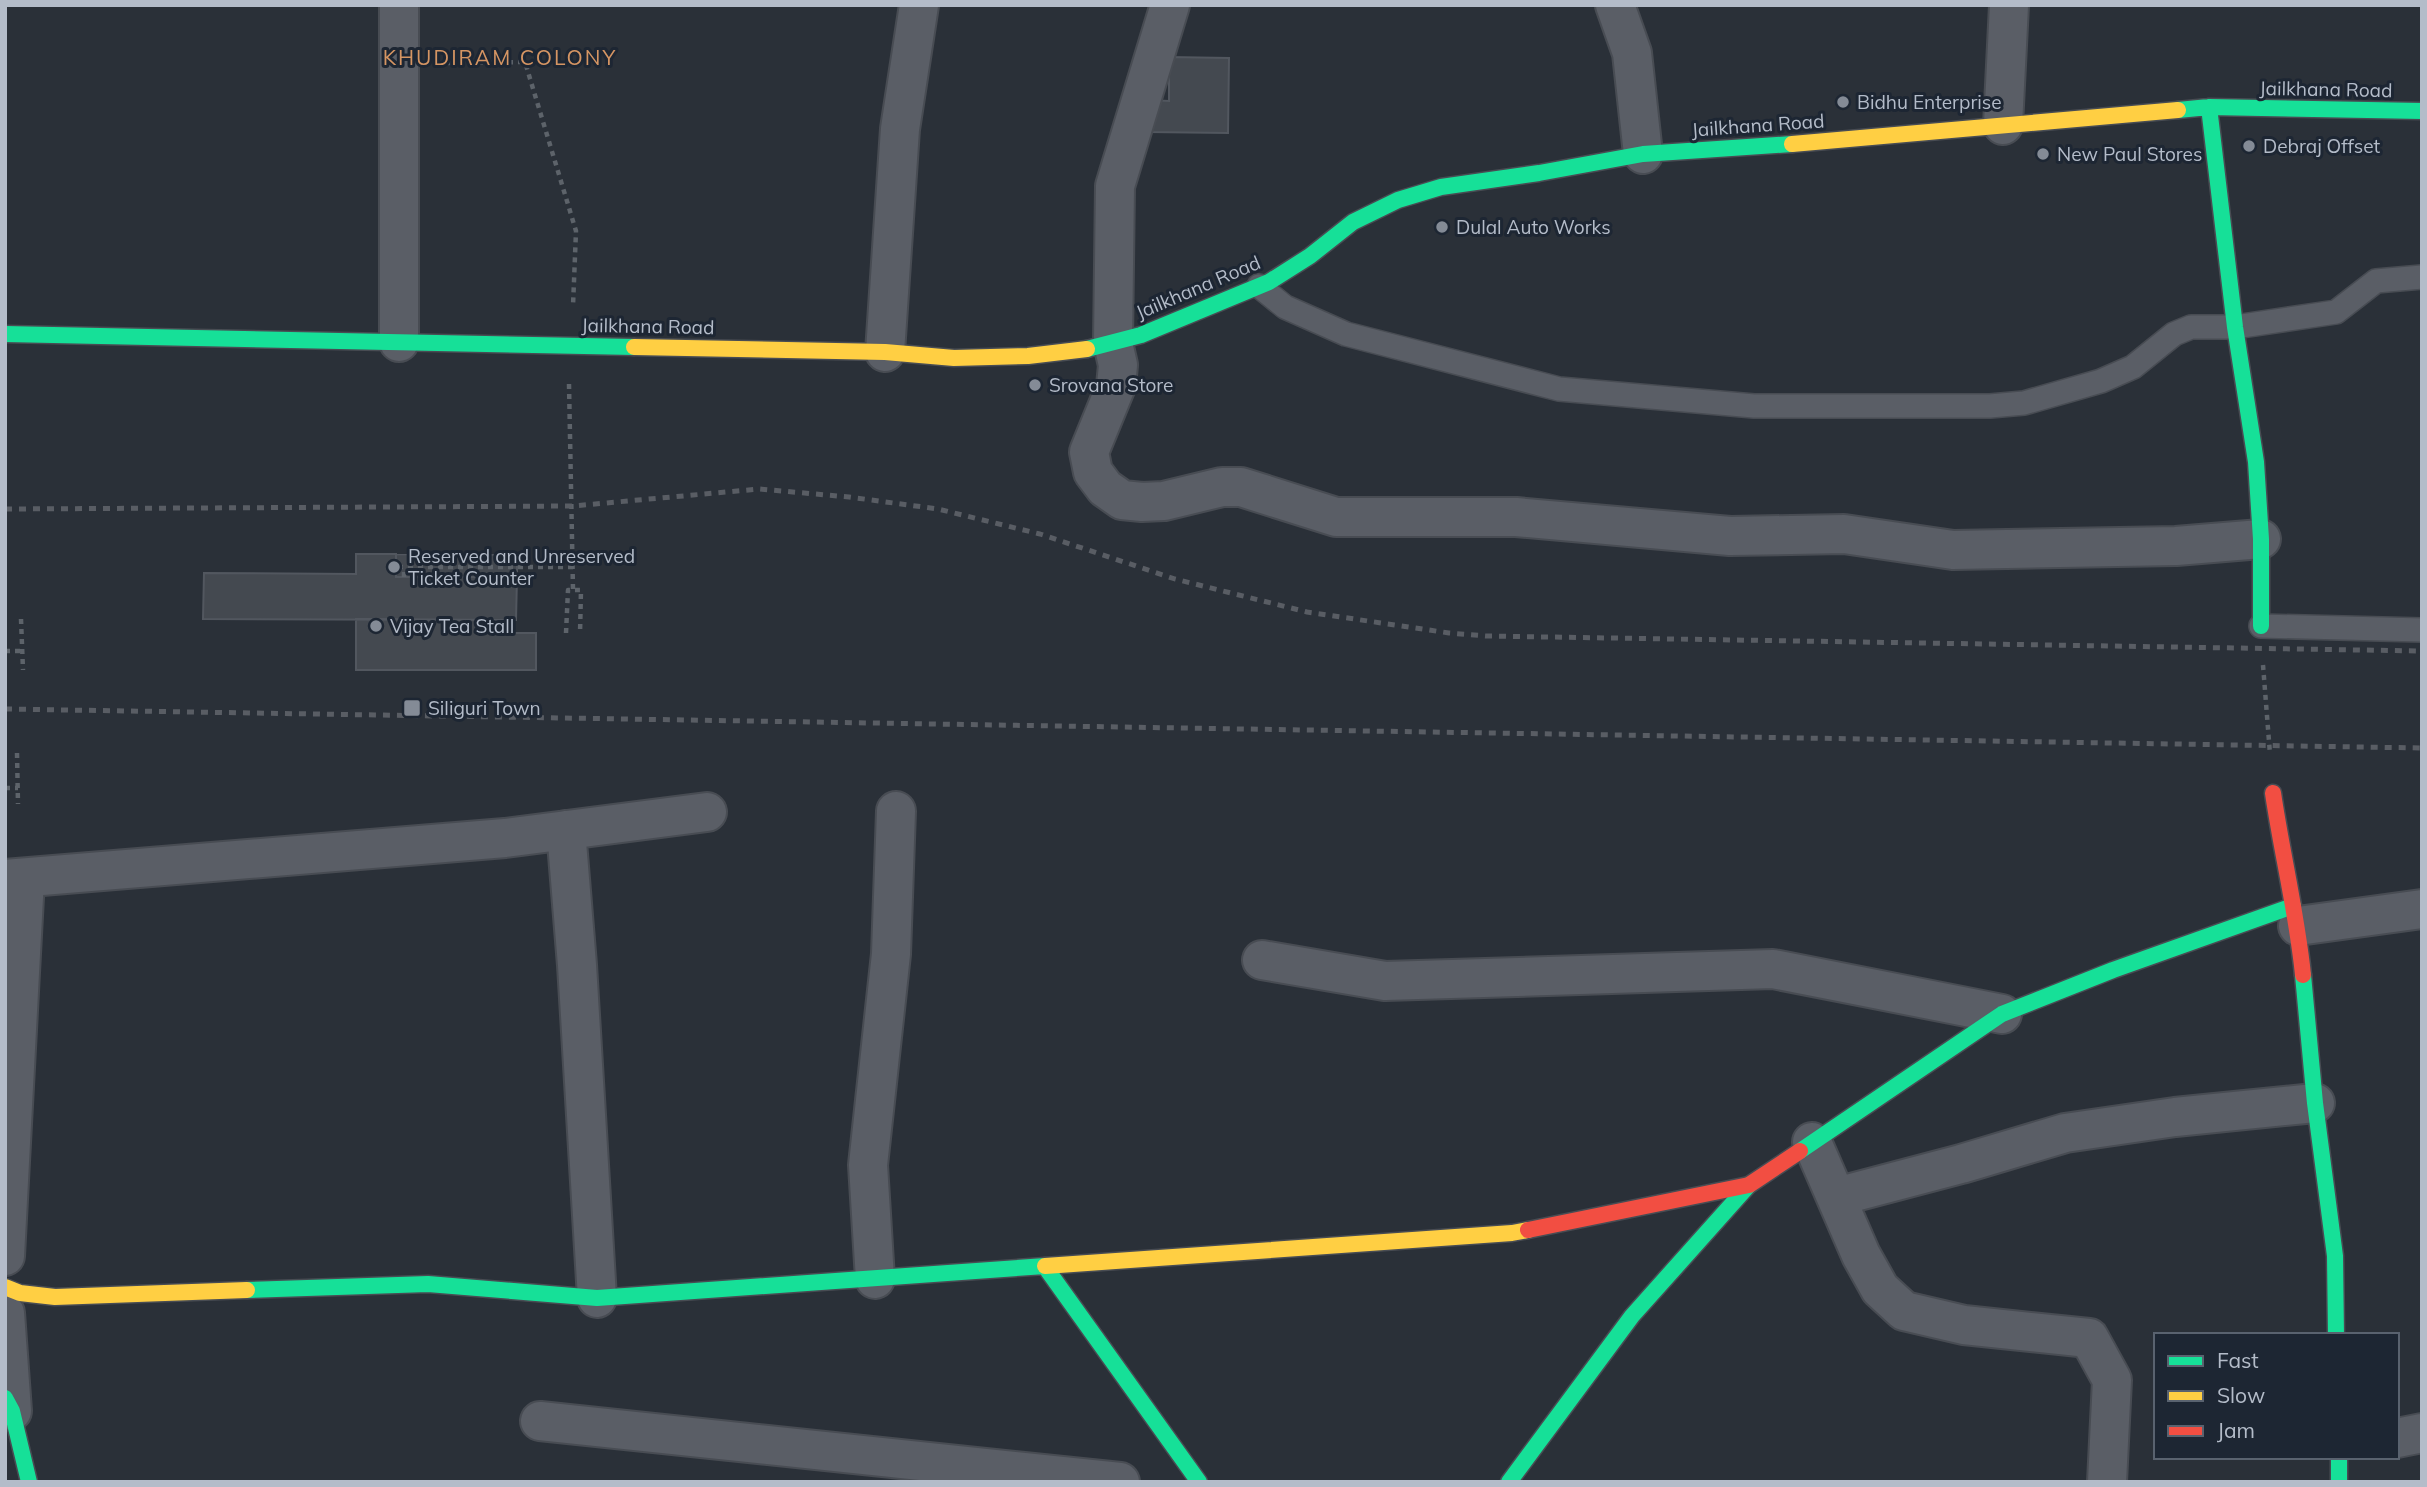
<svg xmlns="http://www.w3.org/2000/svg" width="2427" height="1487" font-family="Mulish,sans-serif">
<rect width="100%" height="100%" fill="#2a3038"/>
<path fill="#444950" stroke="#52575f" stroke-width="2" d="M1169,57L1229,58L1228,133L1149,132V100L1169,101Z
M356,554H396V577H517L516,620L203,619L204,573L356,574Z
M396,554L517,555V577H396Z
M356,619L505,620L504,633H536V670H356Z"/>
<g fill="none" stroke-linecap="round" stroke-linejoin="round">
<g stroke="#484c53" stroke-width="26">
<path id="lane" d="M1259,286L1285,307L1346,334L1559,389L1754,406H1990L2024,403L2101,381L2133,367L2174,334L2191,327H2235L2336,312L2376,281L2422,277
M2261,626L2422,630"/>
</g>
<g stroke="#484c53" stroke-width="42">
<path id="street" d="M1170,5L1115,186L1113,343L1118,365L1116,386L1089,452L1093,472L1105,488L1122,500L1142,502L1164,501L1222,487H1241L1336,517H1516L1730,536L1844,534L1953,550L2176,546L2261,539
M1615,5L1632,53L1643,154
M2003,125L2009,5
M399,342V5
M885,352L900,129L919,5
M566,830L577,965L597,1298
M5,879L505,838L707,812
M2298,926L2422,909
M1262,960L1385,981L1773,969L2002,1014
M1812,1142L1861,1255L1880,1289L1904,1311L1964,1325L2089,1338L2112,1380L2107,1482
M1836,1197L1961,1164L2065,1133L2175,1117L2315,1103
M5,1256L25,878
M875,1279L868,1165L891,954L896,811
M5,1313L12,1411
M540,1421L1120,1482
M2397,1438L2422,1433"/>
</g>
<g stroke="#484c53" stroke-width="19">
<path id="fast" d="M2209,107L2235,327L2256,462L2261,539V626
M2178,110L2209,107L2422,111
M5,334L634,347
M1087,349L1141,335L1269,282L1310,256L1353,222L1398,200L1441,187L1539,173L1643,154L1792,144
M2303,975L2315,1103L2335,1256L2336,1335
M1800,1151L2002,1014L2113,970L2293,906
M1046,1268L1199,1482
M247,1290L428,1284L597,1298L1045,1266
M5,1398L12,1411L29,1482
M2339,1457V1482
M1509,1482L1632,1316L1749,1185"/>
</g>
<g stroke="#484c53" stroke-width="19">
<path id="slow" d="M1792,144L2178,110
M634,347L885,352L954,358L1028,356L1087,349
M1045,1266L1512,1233L1528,1230
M5,1287L20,1293L55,1297L247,1290"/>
</g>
<g stroke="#484c53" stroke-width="19">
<path id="jam" d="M2273,793C2282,854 2297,914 2303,975
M1528,1230L1749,1185L1800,1151"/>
</g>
<path stroke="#5d636a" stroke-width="4.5" stroke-dasharray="5 5" stroke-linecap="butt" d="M438,63L525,62L576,231L573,306
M569,384L573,590
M398,567H574
M404,577V567
M21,619L23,670
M566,633L568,590H581L580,634
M5,651H22
M2263,665L2270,754
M17,753L18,804
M5,788H18"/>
<use href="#lane" stroke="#5a5e66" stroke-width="23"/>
<use href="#street" stroke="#5a5e66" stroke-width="38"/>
<use href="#fast" stroke="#16e098" stroke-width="16"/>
<use href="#slow" stroke="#ffcf43" stroke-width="16"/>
<use href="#jam" stroke="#f24e42" stroke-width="16"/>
<path stroke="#595d64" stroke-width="5" stroke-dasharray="7 7" stroke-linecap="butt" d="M5,509L573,506L759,489L849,497L938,509L1040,534L1175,579L1307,612L1449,633L1486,636L2422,651
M5,709L2422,748"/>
</g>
<g fill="#848b96" stroke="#1d2633" stroke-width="2.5">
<circle cx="1843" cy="102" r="7"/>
<circle cx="2249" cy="146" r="7"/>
<circle cx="2043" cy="154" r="7"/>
<circle cx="1442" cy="227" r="7"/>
<circle cx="1035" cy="385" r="7"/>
<circle cx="394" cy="567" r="7"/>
<circle cx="376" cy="626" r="7"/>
<rect x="403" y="699" width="18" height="18" rx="3.5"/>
</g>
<g text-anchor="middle" stroke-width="6" stroke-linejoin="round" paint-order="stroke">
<g font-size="19" fill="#b4bcc9" stroke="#1d2633">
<text transform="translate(2326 89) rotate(1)" y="7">Jailkhana Road</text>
<text transform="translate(1758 125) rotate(-4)" y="7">Jailkhana Road</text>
<text transform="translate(1198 287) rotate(-23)" y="7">Jailkhana Road</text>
<text transform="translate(648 326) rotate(1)" y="7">Jailkhana Road</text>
</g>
<g font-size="19" fill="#b4bcc9" stroke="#1d2633" text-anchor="start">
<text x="1857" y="109">Bidhu Enterprise</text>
<text x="2263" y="153">Debraj Offset</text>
<text x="2057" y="161">New Paul Stores</text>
<text x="1456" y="234">Dulal Auto Works</text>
<text x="1049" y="392">Srovana Store</text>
<text x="408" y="563">Reserved and Unreserved<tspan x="408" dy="22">Ticket Counter</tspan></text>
<text x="390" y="633">Vijay Tea Stall</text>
<text x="428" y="715">Siliguri Town</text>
</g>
<g font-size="21" letter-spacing="2" fill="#d59563" stroke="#1d2633">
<text x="500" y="65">KHUDIRAM COLONY</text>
</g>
</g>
<rect width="2427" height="1487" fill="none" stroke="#b4bcc9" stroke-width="14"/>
<rect x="2154" y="1333" width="245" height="126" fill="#1d2633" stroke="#59626f" stroke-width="2"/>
<rect x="2168" y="1356" width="35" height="10" fill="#16e098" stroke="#59626f" stroke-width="2"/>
<text x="2217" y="1368" font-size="21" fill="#b4bcc9">Fast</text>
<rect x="2168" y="1391" width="35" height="10" fill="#ffcf43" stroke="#59626f" stroke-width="2"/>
<text x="2217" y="1403" font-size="21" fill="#b4bcc9">Slow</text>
<rect x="2168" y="1426" width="35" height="10" fill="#f24e42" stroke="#59626f" stroke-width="2"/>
<text x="2217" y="1438" font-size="21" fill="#b4bcc9">Jam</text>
</svg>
